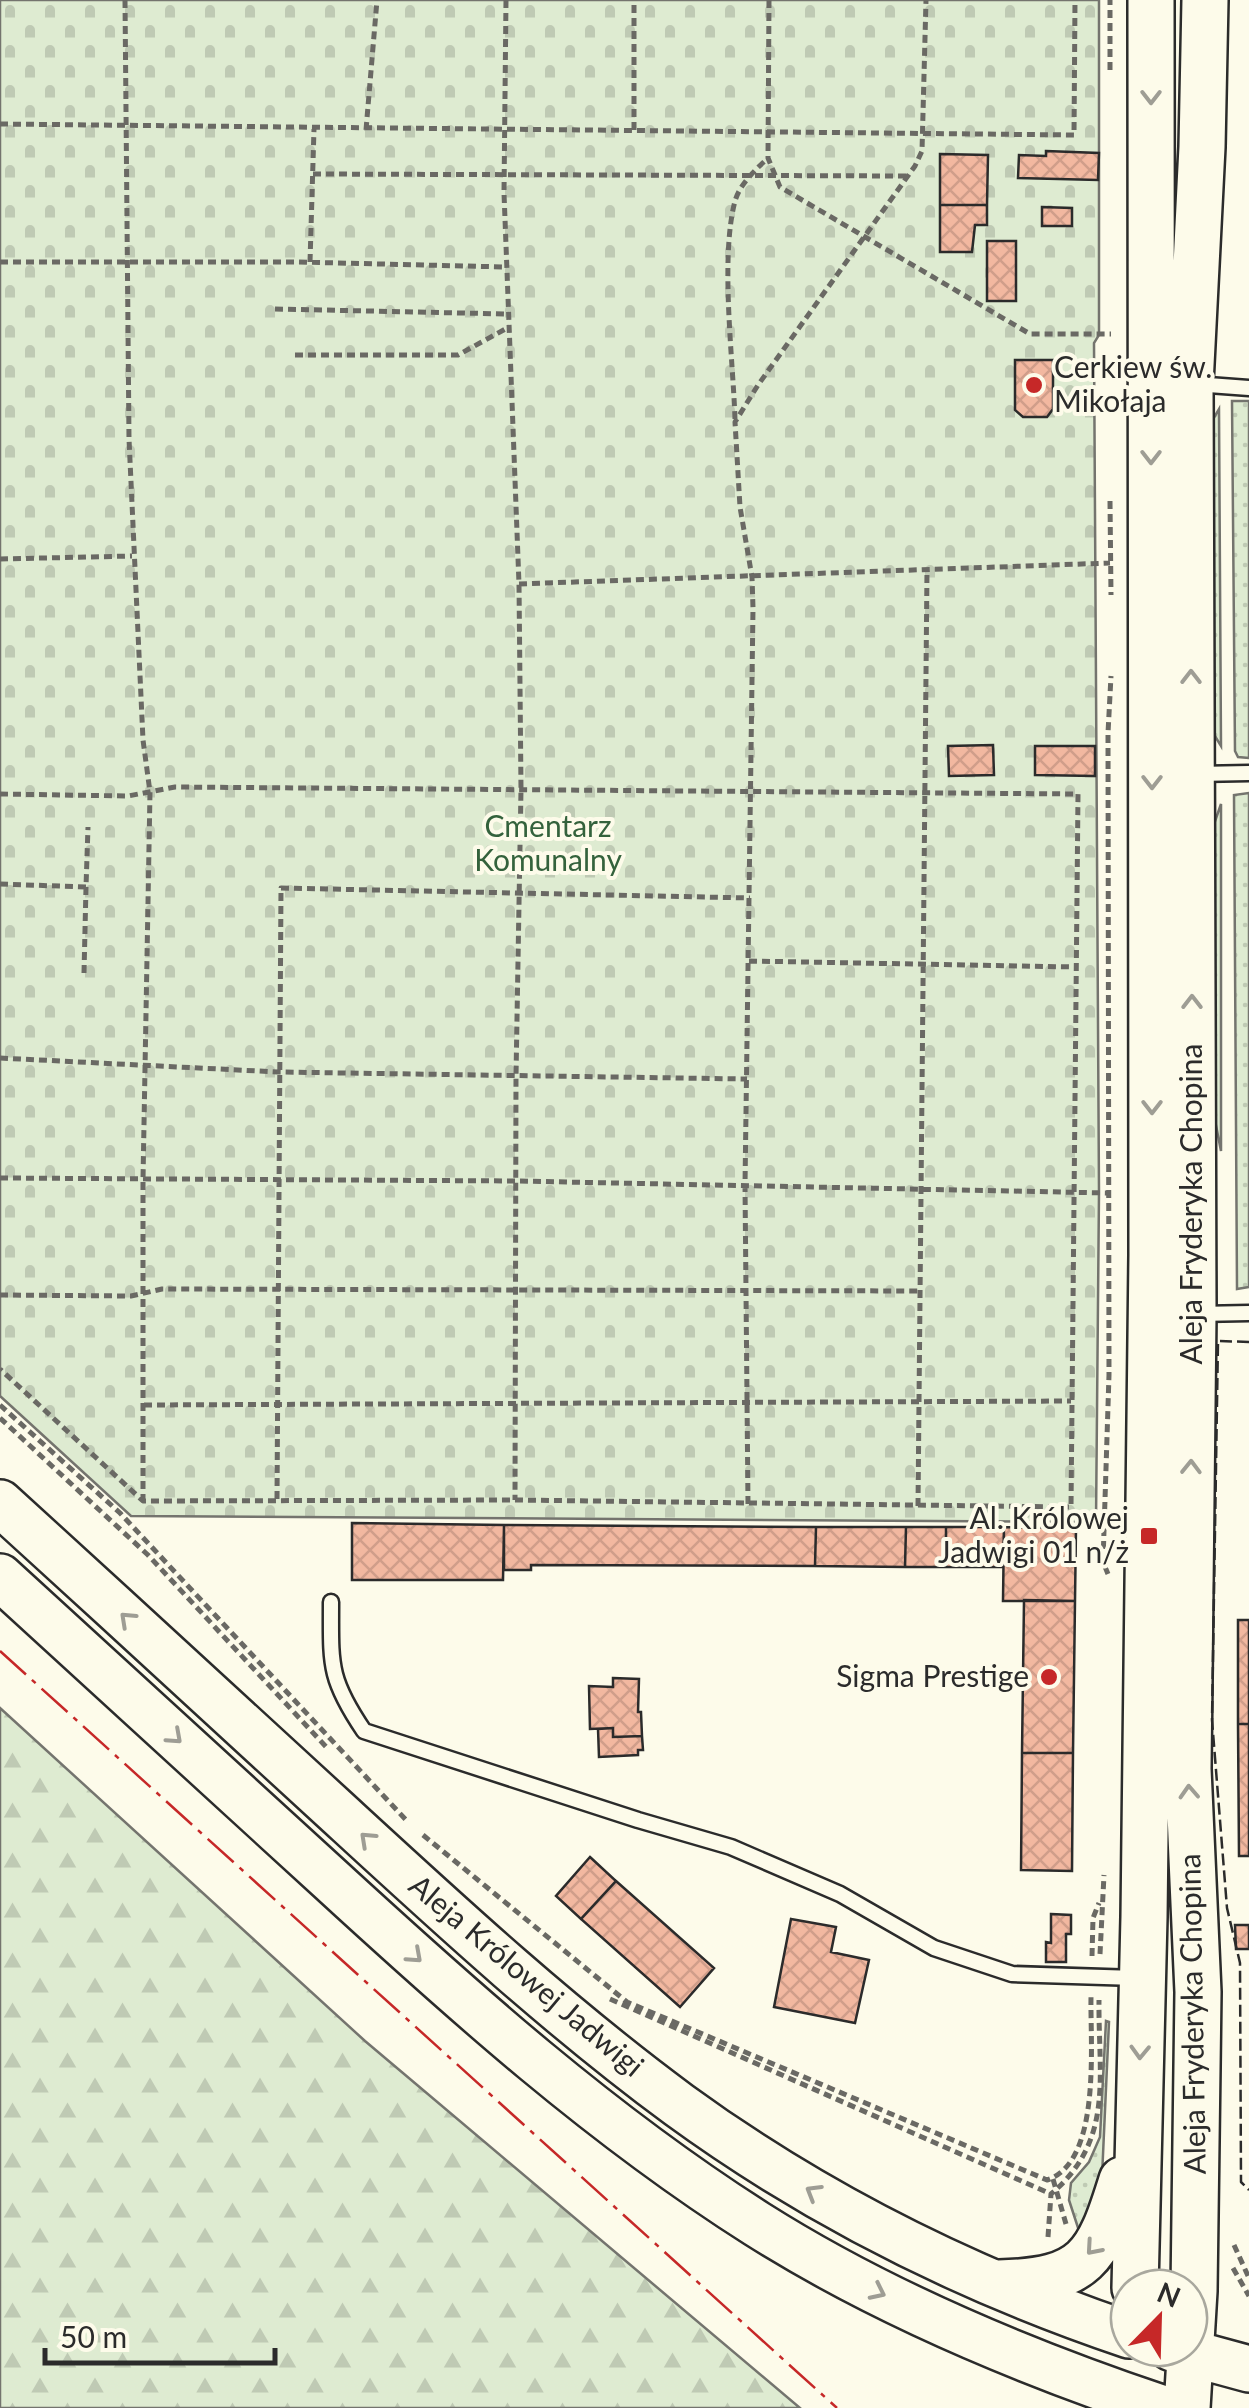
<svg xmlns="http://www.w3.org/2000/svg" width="1249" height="2408" font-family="Lato,sans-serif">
<defs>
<pattern id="grass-dots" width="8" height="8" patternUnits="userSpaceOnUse" patternTransform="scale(2.5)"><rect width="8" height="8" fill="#deebd1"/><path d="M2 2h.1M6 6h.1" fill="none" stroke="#bfcab4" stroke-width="1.8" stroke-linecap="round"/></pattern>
<pattern id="forest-firs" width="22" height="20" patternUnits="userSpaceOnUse" patternTransform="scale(2.5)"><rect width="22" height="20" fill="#deebd1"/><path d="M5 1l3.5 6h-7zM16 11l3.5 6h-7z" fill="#bfcab4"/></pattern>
<pattern id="cemetery-stones" width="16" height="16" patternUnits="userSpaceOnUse" patternTransform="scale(2.5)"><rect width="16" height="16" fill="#deebd1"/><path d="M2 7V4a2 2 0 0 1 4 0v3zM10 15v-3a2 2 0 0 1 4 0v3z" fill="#bfcab4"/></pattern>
<pattern id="building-cross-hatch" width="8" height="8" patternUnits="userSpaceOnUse" patternTransform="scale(2.5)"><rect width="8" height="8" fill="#f2b8a0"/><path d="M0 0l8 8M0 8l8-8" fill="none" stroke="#d09e8a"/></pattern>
</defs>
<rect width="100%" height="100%" fill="#fdfbea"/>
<path fill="url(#grass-dots)" stroke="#74746e" stroke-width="2.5" d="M1232,401H1249V758L1238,757L1235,751Z
M1219,409L1221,746L1210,728L1209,426Z
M1249,793V1287L1237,1289L1234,795Z
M1221,804V1151L1212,1105L1213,827Z
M1106,2021L1109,2022L1101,2199L1082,2240L1069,2200L1071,2183L1089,2162L1100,2137Z"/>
<path fill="url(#forest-firs)" stroke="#74746e" stroke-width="2.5" d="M0,1708L365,2041L800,2408H0Z"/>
<path fill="url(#cemetery-stones)" stroke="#74746e" stroke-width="2.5" d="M0,0H1099V335L1094,343L1099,1192L1096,1522L131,1516L0,1396Z"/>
<path fill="url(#building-cross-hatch)" stroke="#2b2b2b" stroke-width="2.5" d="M1046,151L1099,153L1098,180L1018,178L1019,155L1046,156Z
M940,154L988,155L987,205H940Z
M940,205H987V225H975L972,252H940Z
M1042,207L1072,208V226H1042Z
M987,241H1016V301H987Z
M1015,360H1053V409L1047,417H1023L1015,410Z
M993,745L994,775L949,776L948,746Z
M1035,746H1095V776L1035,775Z
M352,1523L504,1525L503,1580H352Z
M504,1525L816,1527L815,1566L531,1565V1570H504Z
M816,1527H906L905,1567L815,1566Z
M906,1527H946V1567H905Z
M946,1527H1004L1003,1567H946Z
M1004,1527L1076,1528L1075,1601H1003Z
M1024,1600L1075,1601L1073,1753H1022Z
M1238,1620H1249V1724H1238Z
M613,1678L639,1679L638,1712H641L642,1736L613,1737V1728L590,1729L589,1686L613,1687Z
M1238,1724H1249V1856H1239Z
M613,1728V1737L642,1736L643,1750H638V1755L599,1757L598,1729Z
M1022,1753H1073L1072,1871L1021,1870Z
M590,1857L616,1881L581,1919L556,1896Z
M616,1881L714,1968L680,2007L581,1919Z
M1051,1914L1071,1915V1934H1066V1962H1046V1942L1051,1943Z
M791,1919L836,1927L831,1952L869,1960L855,2023L774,2007Z
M1235,1925H1249V1949H1236Z"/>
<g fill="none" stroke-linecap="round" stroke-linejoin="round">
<g stroke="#2b2b2b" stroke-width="19">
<path id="service" d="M1195,384L1249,388
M1197,774L1249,773
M1198,1314L1249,1313
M331,1602C331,1664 328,1678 364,1731L638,1820L731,1847L840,1894L934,1948L1012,1974L1136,1978"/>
</g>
<g stroke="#2b2b2b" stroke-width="50">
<path id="primary" d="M0,1503C112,1605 223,1707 335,1810C446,1912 557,2015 679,2105C816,2205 969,2281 1129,2335
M0,1577C109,1677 219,1777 329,1878C464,2002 601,2125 757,2224C882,2303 1021,2361 1161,2408
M999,2283C1086,2281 1098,2258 1122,2180
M1135,2288L1144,1917L1152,1255L1151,0
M1172,2348L1249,2369
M1187,2408L1194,2291L1198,1992L1188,1769L1193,1314L1190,384L1202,147L1205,0"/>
</g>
<path stroke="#6a6964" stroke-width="5" stroke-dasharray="8 5" stroke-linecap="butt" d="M125,0L129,439L143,740L150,792L143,1180V1501
M506,0L504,193L519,584L521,789L516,1076L515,1500
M769,0L768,158L780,187L1030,334H1111
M1110,70V0
M0,124L1074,135L1075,0
M366,130L377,0
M634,130V0
M313,174L908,176
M0,262H298L507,267
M310,262L314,129
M275,309L508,314
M295,355H458L509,327
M735,419C733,358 720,258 735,201C740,184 755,170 768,158
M1110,501L1111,595
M0,559L132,556
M519,584L1110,563
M0,794L128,796L175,787L1078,794L1071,1507L515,1500L143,1501L0,1369
M0,884L86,887L88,827
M749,961L1076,967
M84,973L86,887
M0,1058L278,1072L747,1079
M0,1178L516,1181L1109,1193
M0,1295L131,1296L162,1289L921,1291
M0,1405L120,1513L407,1821
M144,1405L1071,1401
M0,1418L148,1555L329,1750
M277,1499L281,888L750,898
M748,1504L745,1185L753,608L752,577L740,507L735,422L758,385L915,166L922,151L926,0
M918,1506L927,570
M1108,1574L1103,1562L1109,1375L1108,733L1111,676
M423,1835L627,2002L1047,2180C1102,2162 1090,2043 1091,1997
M1100,1954L1104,1875
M1092,1956L1093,1918L1099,1903
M610,1999L1051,2194
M1053,2179L1066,2224
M1048,2237L1051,2194C1115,2140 1098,2075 1099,2000
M1234,2245L1249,2278
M1233,2268L1249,2296"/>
<use href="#service" stroke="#fdfbea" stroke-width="14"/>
<use href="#primary" stroke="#fdfbea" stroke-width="45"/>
<path stroke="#2b2b2b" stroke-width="2.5" stroke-dasharray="12 5" stroke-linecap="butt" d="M1249,1342L1218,1341L1212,1720L1227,1908L1240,1963L1241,2182L1249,2190"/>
<path stroke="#c62828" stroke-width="2.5" stroke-dasharray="35 8 5 8" stroke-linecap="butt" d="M0,1651L837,2408"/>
</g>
<defs><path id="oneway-chevron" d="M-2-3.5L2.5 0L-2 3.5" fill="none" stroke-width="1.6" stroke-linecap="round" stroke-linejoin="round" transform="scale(2.5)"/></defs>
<g stroke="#9e9d94">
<use href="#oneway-chevron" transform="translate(1151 97) rotate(90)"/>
<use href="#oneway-chevron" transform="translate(1151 457) rotate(90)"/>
<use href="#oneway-chevron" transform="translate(1191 677) rotate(-90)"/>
<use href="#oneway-chevron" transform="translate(1152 782) rotate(90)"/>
<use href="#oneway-chevron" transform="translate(1192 1002) rotate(-90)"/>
<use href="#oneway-chevron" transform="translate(1152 1107) rotate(90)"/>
<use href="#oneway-chevron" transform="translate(1191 1467) rotate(-89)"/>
<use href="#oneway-chevron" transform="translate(127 1619) rotate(-137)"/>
<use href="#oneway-chevron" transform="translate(175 1737) rotate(42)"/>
<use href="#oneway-chevron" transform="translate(1189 1792) rotate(-93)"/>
<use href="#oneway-chevron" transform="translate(367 1839) rotate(-137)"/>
<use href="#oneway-chevron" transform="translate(415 1956) rotate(42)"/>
<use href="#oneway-chevron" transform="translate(1140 2052) rotate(92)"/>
<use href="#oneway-chevron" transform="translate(813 2192) rotate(-149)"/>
<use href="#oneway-chevron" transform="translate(1093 2248) rotate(131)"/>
<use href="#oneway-chevron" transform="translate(878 2292) rotate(26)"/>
</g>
<g fill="#c62828" stroke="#fdfbea" stroke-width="4">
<circle cx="1034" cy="385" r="10"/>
<rect x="1139" y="1526" width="20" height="20" rx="5"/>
<circle cx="1049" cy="1677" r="10"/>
</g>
<g text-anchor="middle" stroke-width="8" stroke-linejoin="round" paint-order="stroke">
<g font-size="30" fill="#2b2b2b" stroke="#fdfbea" text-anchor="end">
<text x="1054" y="378" text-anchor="start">Cerkiew św.<tspan x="1054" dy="34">Mikołaja</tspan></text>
<text x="1129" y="1529">Al. Królowej<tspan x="1129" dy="34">Jadwigi 01 n/ż</tspan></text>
<text x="1029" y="1687">Sigma Prestige</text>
</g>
<g font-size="30" fill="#34623c" stroke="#fdfbea">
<text x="548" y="837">Cmentarz<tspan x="548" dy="34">Komunalny</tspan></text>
</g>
<g font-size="30" fill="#2b2b2b" stroke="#fdfbea">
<text transform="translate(1192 1204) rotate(-90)" y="10">Aleja Fryderyka Chopina</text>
<text transform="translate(526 1976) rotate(40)" y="10">Aleja Królowej Jadwigi</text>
<text transform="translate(1193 2014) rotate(-91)" y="10">Aleja Fryderyka Chopina</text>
</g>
</g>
<g transform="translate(1159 2318) rotate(23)"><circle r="48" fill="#fdfbea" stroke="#a9a89e" stroke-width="2.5"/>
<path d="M0-8L18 38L0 25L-18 38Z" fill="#c62828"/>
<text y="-15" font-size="28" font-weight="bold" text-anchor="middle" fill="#2b2b2b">N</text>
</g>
<path d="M45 2348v15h230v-15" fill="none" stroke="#2b2b2b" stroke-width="5"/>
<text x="60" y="2348" font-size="30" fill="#2b2b2b" stroke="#fdfbea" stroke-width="8" paint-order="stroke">50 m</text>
</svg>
